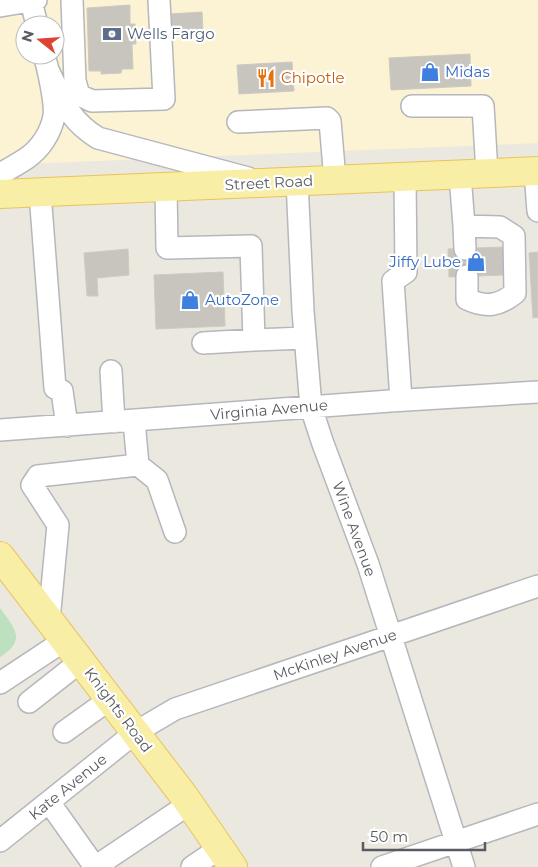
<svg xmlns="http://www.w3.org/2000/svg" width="538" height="867" font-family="Montserrat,sans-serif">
<rect width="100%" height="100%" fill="#ebe8df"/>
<path fill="#fbf3d4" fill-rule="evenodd" d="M0,0H538V143L0,165ZM25,25H55V55H25Z"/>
<path fill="#bde1be" d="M0,608C15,629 27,640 0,657Z"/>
<path fill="#c8c5bf" stroke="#cfcabe" d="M130,5V24H135L136,44H132L133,69H122L121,73L101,74V71H89L87,8Z
M202,12L203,32L171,35L169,14Z
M470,54L471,86L391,90L389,58Z
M292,62L294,91L239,94L237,65Z
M503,247L504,275L449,277L448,249Z
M128,249L129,275L97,278L98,296H87L84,253Z
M538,252V317L533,318L529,253Z
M223,272L225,326L156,329L154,275Z"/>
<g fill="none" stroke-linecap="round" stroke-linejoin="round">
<g stroke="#b5b7bc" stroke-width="24">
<path id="minor" d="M72,0L75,81L79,95L92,101L164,99L159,0
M31,1L37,25
M0,6L36,0
M49,72C63,101 69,120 98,138L248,178
M412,106H483L487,173
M238,122L327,118L330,121L335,180
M535,171L538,211
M0,174C9,169 18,164 27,158C40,149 51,133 54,116C56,104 48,68 44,55
M460,175L464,226
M297,181L303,311L311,407L322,441L368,564L464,867
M166,187L167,248L251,246L254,340L305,338
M40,193L55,388L62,391L67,426
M465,249L464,226L500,227L514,236L515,293C499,306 486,308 467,299V276
M203,343L254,340
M111,371L114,422
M401,400L393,281L406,272L405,177
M0,430L390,401L538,392
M138,465L157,480L175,532
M49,620L58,525L32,485L38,476L138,465L134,421
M0,683L65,640
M29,702L81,661
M64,732L110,699
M49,802L95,867L189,804
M0,841L136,732L175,709L538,586
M192,867L220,848
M382,867L538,814"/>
</g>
<g stroke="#e8c45b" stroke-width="30">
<path id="major" d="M0,194L538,171
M0,556L184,796L233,867"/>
</g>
<use href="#minor" stroke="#fff" stroke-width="21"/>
<use href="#major" stroke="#f9eea5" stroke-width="28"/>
</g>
<defs>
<g id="bank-bare" transform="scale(1.5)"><path d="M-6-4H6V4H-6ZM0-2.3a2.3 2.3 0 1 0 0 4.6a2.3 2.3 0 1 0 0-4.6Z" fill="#5c6f8a" stroke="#fff" stroke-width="2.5" paint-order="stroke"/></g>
<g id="shop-bare" transform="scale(1.5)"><path d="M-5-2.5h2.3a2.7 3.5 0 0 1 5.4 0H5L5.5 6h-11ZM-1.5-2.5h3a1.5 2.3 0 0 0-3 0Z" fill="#3f7fe0" stroke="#fff" stroke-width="2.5" paint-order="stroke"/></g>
<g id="restaurant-bare" transform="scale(1.5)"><path d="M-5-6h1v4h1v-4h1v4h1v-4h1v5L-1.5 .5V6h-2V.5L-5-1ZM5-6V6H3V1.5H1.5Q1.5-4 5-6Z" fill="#e8710a" stroke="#fff" stroke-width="2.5" paint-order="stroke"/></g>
</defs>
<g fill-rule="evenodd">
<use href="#bank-bare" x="112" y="34"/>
<use href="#shop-bare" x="430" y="72"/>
<use href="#restaurant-bare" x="266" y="78"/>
<use href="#shop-bare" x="476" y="262"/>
<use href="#shop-bare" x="190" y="300"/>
</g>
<g text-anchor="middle" stroke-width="4.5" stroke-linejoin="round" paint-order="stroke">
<g font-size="15" fill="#4e5e75" stroke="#fff" text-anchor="start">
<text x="127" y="39">Wells Fargo</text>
</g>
<g font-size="15" fill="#366cbe" stroke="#fff" text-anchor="start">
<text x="445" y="77">Midas</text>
<text x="461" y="267" text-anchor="end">Jiffy Lube</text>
<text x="205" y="305">AutoZone</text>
</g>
<g font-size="15" fill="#c56008" stroke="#fff" text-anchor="start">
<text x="281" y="83">Chipotle</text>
</g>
<g font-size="15" fill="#585b60" stroke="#fff">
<text transform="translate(269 183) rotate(-3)" y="5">Street Road</text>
<text transform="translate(269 410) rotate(-5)" y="5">Virginia Avenue</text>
<text transform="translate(354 529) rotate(70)" y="5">Wine Avenue</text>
<text transform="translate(335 655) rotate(-19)" y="5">McKinley Avenue</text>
<text transform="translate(118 710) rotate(53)" y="5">Knights Road</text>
<text transform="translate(68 787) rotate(-39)" y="5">Kate Avenue</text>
</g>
</g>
<g transform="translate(40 40) rotate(287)"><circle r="24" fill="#ffffff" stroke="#bcbdbf"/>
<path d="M0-4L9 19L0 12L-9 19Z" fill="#dd4433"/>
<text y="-8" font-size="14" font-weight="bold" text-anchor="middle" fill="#585b60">N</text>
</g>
<path d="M363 842v8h122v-8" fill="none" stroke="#585b60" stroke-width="2.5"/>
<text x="370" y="842" font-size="15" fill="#585b60" stroke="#ffffff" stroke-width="4" paint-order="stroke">50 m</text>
</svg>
